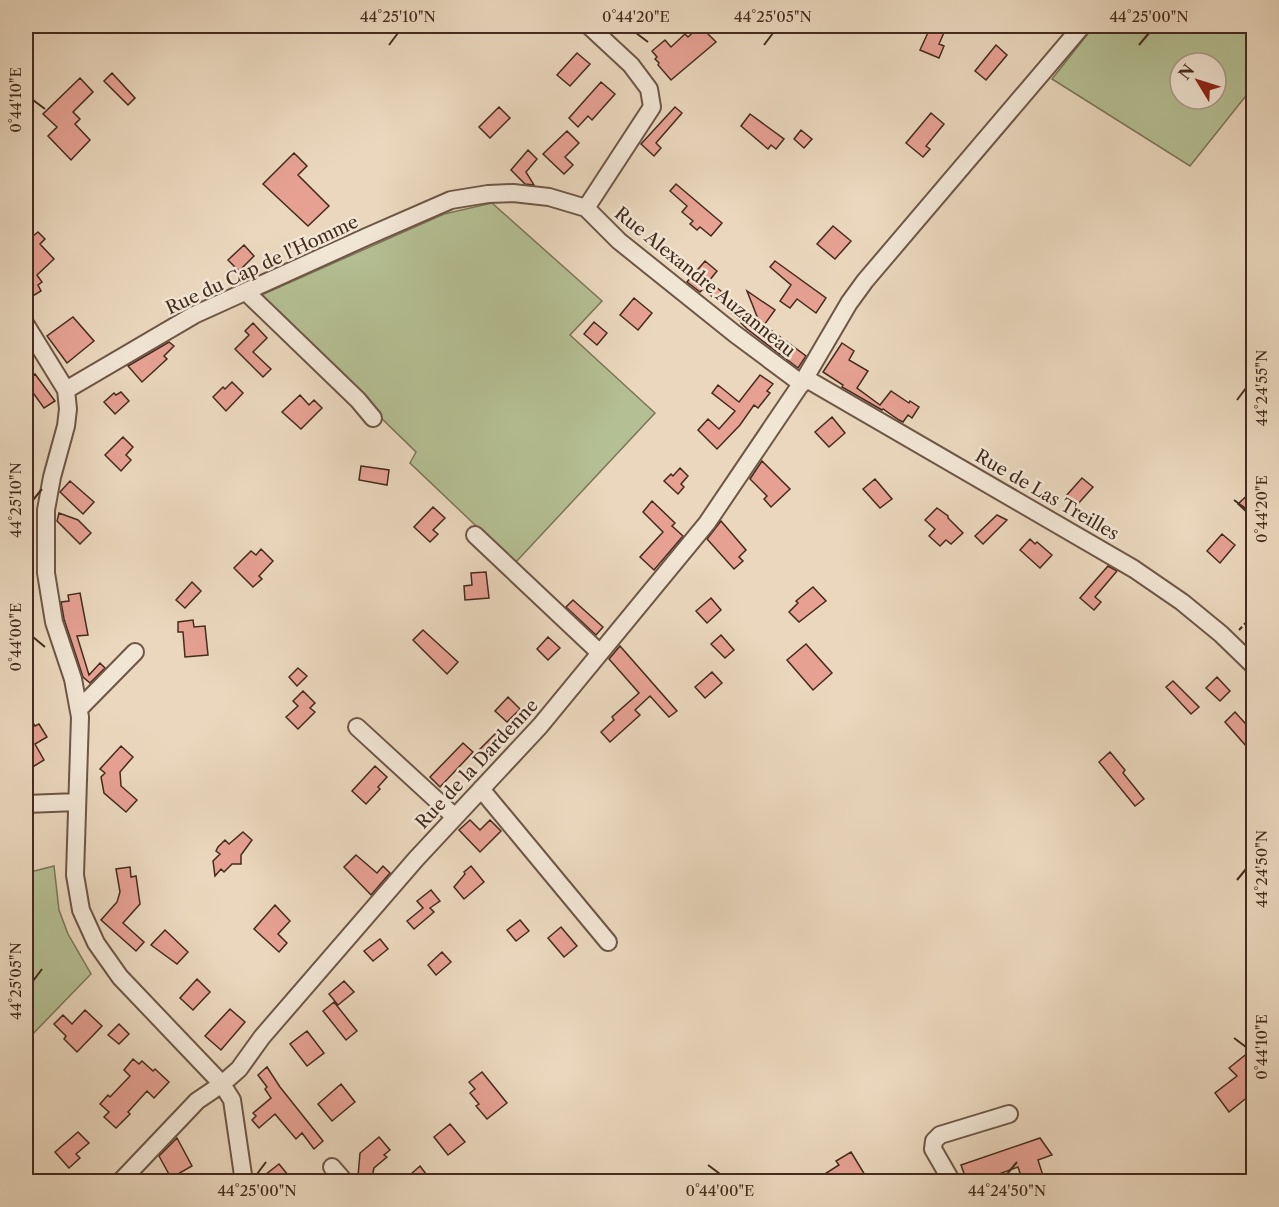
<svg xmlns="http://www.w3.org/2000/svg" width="1279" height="1207" font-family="'Libre Caslon Text',serif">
<rect width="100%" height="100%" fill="#ead7bd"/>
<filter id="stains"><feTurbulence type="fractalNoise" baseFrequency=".00333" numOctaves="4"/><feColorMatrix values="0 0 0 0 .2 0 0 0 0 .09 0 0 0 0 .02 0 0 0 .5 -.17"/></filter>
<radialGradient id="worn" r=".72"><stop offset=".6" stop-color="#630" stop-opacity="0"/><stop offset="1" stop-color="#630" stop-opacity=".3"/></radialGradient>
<path fill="#b4bf93" stroke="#7c7558" stroke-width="1.5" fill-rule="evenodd" d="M1094,26H1253V87L1190,166L1052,79ZM1180,63H1216V99H1180Z
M492,203L602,301L570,335L655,413L515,563L410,463L416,452L257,297L444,214Z
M54,866L59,910L68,934L91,974L26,1041V873Z"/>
<path fill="#e6a193" stroke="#452b1e" stroke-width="1.5" d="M700,26L716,42L671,80L658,65L659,63L655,59L657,57L652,51L665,40L671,47L685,34L688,37Z
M931,26H940L946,28L939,44L944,46L939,58L920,50Z
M996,45L1007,55L986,80L975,71Z
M577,53L590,64L570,86L557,75Z
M112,73L135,98L128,105L104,81Z
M80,78L93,92L73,112L80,119L75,124L90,140L71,160L48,136L57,127L43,114Z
M601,82L615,94L592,120L588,116L578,127L569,118Z
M499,107L510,118L490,138L479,127Z
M675,107L682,113L656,143L661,148L654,156L641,144Z
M931,113L944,124L926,146L930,149L923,157L906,143Z
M750,114L784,139L776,149L771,145L768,149L741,126Z
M801,130L812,139L804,148L794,139Z
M567,131L579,143L565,157L573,165L564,174L543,154Z
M528,150L537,159L526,172L534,185L525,184L511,170Z
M294,153L307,166L298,175L329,206L308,226L263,184Z
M676,184L722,223L711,236L700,227L697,230L690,224L693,221L682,212L687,206L670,191Z
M833,226L851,241L835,259L817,244Z
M26,228L33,236L38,232L45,239L40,244L54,259L37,275L42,282L38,285L41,291L26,300V268L32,262L26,255Z
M244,245L254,256L239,271L228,260Z
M705,261L717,271L709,281L760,324L747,291L775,310L764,325L806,356L798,368L747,329L741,323L742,322L703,289L700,292L687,282Z
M775,261L826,298L816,313L797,299L790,308L780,301L791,285L770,267Z
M634,298L652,313L638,330L620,315Z
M73,317L94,341L67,363L47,336Z
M594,322L607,333L597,345L584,334Z
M253,323L267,338L253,352L271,369L263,377L235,349L249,335L245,331Z
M169,342L174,346L164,356L167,359L142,382L128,366Z
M842,343L854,351L849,360L868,371L857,388L880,405L891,391L909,403L910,401L919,407L912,418L908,415L903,422L899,420L883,409L882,410L842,387L843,385L823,372Z
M35,374L55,401L44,408L26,383Z
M760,375L773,384L767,391L770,393L758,408L754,405L740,425L717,449L698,430L708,419L719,429L735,411L712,393L718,385L739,402Z
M232,382L243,393L226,411L213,397L223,387L225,389Z
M121,392L129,401L115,414L104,402L114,393L116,395Z
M300,395L309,405L314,400L322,408L301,429L282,412Z
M832,417L845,433L829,447L815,432Z
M123,437L133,447L126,455L131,460L121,471L105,455Z
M762,461L790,489L771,507L764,499L767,496L750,479Z
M361,466L389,470L387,485L359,480Z
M680,468L688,476L681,484L684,487L678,494L664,481L671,474L673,476Z
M1082,478L1093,487L1077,505L1066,496Z
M875,479L892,499L880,508L863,489Z
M70,481L94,502L83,514L60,492Z
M1254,489V519L1238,504Z
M652,501L675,523L672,526L683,536L654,570L640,557L663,532L643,512Z
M433,507L445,518L433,530L438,534L430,542L414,527Z
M937,508L948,516V518L963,533L951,544L946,540L940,546L929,536L935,529L925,520Z
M59,513L78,520L91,533L80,544L57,521Z
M997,515L1007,520L983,544L975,536Z
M721,521L746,550L739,557L743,561L734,569L707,539Z
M1222,534L1235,545L1220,563L1207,551Z
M1030,539L1035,544L1037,542L1052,555L1040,568L1020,550Z
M261,549L273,561L259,576L262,579L253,587L234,568L251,551L256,555Z
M1108,566L1117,571L1095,597L1101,602L1094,610L1080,598Z
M486,572L489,598L465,600L464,586L472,585L471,573Z
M192,582L201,591L185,608L176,600Z
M813,587L826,601L799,622L789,612L798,603L796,601Z
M80,593L88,635L77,636L89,675L100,663L105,668L90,683L83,677L64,619L61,602L69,601L68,595Z
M711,598L721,610L707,623L696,611Z
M573,600L603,627L596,635L566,607Z
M193,620L194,627L205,626L208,655L185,657L183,632H178V622Z
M423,630L458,662L447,674L413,640Z
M721,635L734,650L725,658L711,644Z
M548,637L560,648L548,660L537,649Z
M806,644L832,673L813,690L787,660Z
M620,646L677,711L669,717L650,696L635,710L640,715L610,742L601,732L614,720L612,717L639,693L609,659Z
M298,668L307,676L297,686L289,677Z
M712,672L722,683L705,698L695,687Z
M1217,677L1230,691L1220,701L1206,688Z
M1173,681L1199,707L1191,714L1166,687Z
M303,691L315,703L310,708L315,712L298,729L286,717L298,706L293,701Z
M508,697L520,709L507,722L495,711Z
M26,710L35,726L39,724L47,737L35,744L44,760L31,768L26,760Z
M1235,712L1254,733V755L1225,722Z
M500,729L508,737L495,750L497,752L489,760L479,750Z
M463,743L473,752L440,787L430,777Z
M121,746L133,757L120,772L121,786L137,800L126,812L104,793L101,777L105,773L100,769Z
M1110,752L1125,770L1123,773L1144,799L1135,806L1099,762Z
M375,766L387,777L378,787L380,789L366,804L352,791Z
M470,820L480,830L490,820L501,831L480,852L459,830Z
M243,832L252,840L241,855V864H232L224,872L221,869L215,876L213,861L220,854L216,851L218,847L225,840L229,844Z
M356,855L377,873L383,866L390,873L371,895L344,867Z
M471,866L484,882L464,899L454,887L465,874L464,872Z
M130,867L131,877L136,876L140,904L123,923L144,942L136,951L101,920L117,902L120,892L116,869Z
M431,890L440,901L430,908L434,912L414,929L407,921L423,908L417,901Z
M275,905L290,921L278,934L287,943L279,952L254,929Z
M520,920L529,931L516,941L507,930Z
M561,927L577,946L564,957L548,938Z
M165,930L188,952L177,964L151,945Z
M380,939L388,949L373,961L364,951Z
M442,952L451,962L436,975L428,965Z
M197,979L210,992L193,1010L180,998Z
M344,981L354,992L338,1005L329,994Z
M334,1002L357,1031L346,1040L323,1011Z
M230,1009L245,1022L221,1050L205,1036Z
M85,1010L102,1026L77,1052L64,1039L66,1036L54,1024L63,1015L72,1024Z
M119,1024L129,1034L119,1044L108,1035Z
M307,1031L324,1053L307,1066L290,1044Z
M1254,1048V1092L1229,1112L1215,1093L1237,1076L1229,1068Z
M133,1059L139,1064L142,1061L153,1071L155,1069L169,1082L154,1098L147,1091L128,1112L130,1114L116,1128L104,1117L109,1112L100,1104L108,1095L110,1097L130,1076L124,1070Z
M267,1067L280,1087L323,1141L314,1149L302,1133L296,1139L275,1114L259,1128L252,1120L256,1116L253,1113L271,1098L265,1089L267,1087L258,1075Z
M482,1072L507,1103L487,1119L476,1106L479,1104L470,1093L475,1089L469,1082Z
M341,1084L355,1102L332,1121L318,1104Z
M450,1124L465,1142L448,1155L434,1137Z
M78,1132L89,1143L76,1154L80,1158L69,1168L55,1152Z
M379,1137L390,1150L384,1155L387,1157L374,1168L372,1177L358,1176L360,1153Z
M177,1138L192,1166L171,1178L159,1156Z
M1040,1138L1052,1155L1038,1160L1045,1182H1023L1018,1167L977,1182H967L961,1165Z
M851,1152L865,1175L854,1182H812L839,1165L836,1161Z
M279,1164L288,1175L280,1182H270L265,1175Z
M420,1166L432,1182H402Z"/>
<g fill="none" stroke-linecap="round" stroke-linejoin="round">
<g stroke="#6e5646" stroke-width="20">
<path id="minor" d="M586,208L652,107L649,89L631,65L589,26
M246,292L358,400L373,418
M26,325L66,390
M805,378L1134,569L1182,602L1221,634L1254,666
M475,535L600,653
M79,709L135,652
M357,727L455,817
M481,789L608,942
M26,804L77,802
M332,1167L345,1182
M120,1182L197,1101L222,1084L120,977L96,943L81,910L75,875L80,717L73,679L54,622L46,573V510L52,477L66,426L68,409L66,390L194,315L366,237L451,200L488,194L513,193L549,197L586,208L619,241L735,334L802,384
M244,1182L232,1100L222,1084L239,1069L262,1037L416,859L540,726L707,523L805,378L849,303L865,281L1082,26
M952,1182L933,1149L934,1141L940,1135L1009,1114"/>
</g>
<path stroke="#452b1e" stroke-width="2" stroke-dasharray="4.5 3" stroke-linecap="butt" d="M1239,630L1254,614"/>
<use href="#minor" stroke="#f1e5d4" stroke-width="16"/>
</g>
<path fill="none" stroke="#452b1e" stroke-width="2" d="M636,33L648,42M389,45L398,33M764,45L773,33M1139,45L1149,33M33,100L45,109M1237,400L1246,388M33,500L42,489M1234,500L1246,509M33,637L45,647M1237,880L1246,869M33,981L42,969M1234,1038L1246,1047M708,1165L720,1174M257,1174L266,1162M1007,1174L1017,1162"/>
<g text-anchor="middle" stroke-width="5" stroke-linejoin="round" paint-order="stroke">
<g font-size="18" fill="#452b1e" stroke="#f1e5d4">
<text transform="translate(262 265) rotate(-25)" y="6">Rue du Cap de l'Homme</text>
<text transform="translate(705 282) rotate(39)" y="6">Rue Alexandre Auzanneau</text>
<text transform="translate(1047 495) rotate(30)" y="6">Rue de Las Treilles</text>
<text transform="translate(477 764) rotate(-47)" y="6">Rue de la Dardenne</text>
</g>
</g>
<rect width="1279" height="1207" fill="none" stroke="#ead7bd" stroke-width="66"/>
<g transform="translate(1198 81) rotate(308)"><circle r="28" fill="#f1e5d4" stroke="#ac9b8b" stroke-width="1.5"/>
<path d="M0-4.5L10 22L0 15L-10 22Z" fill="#8f2418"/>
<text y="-9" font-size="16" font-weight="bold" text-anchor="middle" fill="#452b1e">N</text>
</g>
<rect x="33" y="33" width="1213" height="1141" fill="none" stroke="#452b1e" stroke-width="2"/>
<g font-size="15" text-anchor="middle" fill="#452b1e">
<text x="398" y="22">44°25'10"N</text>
<text x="636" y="22">0°44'20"E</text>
<text x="773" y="22">44°25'05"N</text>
<text x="1149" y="22">44°25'00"N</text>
<text transform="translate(16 100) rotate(-90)" y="5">0°44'10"E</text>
<text transform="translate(1262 388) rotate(-90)" y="5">44°24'55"N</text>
<text transform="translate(16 500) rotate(-90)" y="5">44°25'10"N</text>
<text transform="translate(1262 509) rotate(-90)" y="5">0°44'20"E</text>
<text transform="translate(16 637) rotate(-90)" y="5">0°44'00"E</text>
<text transform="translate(1262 869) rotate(-90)" y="5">44°24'50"N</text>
<text transform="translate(16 981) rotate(-90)" y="5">44°25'05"N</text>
<text transform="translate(1262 1047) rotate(-90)" y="5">0°44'10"E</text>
<text x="257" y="1196">44°25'00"N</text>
<text x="720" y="1196">0°44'00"E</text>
<text x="1007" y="1196">44°24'50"N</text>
</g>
<rect width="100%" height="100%" filter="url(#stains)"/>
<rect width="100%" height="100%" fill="url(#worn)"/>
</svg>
